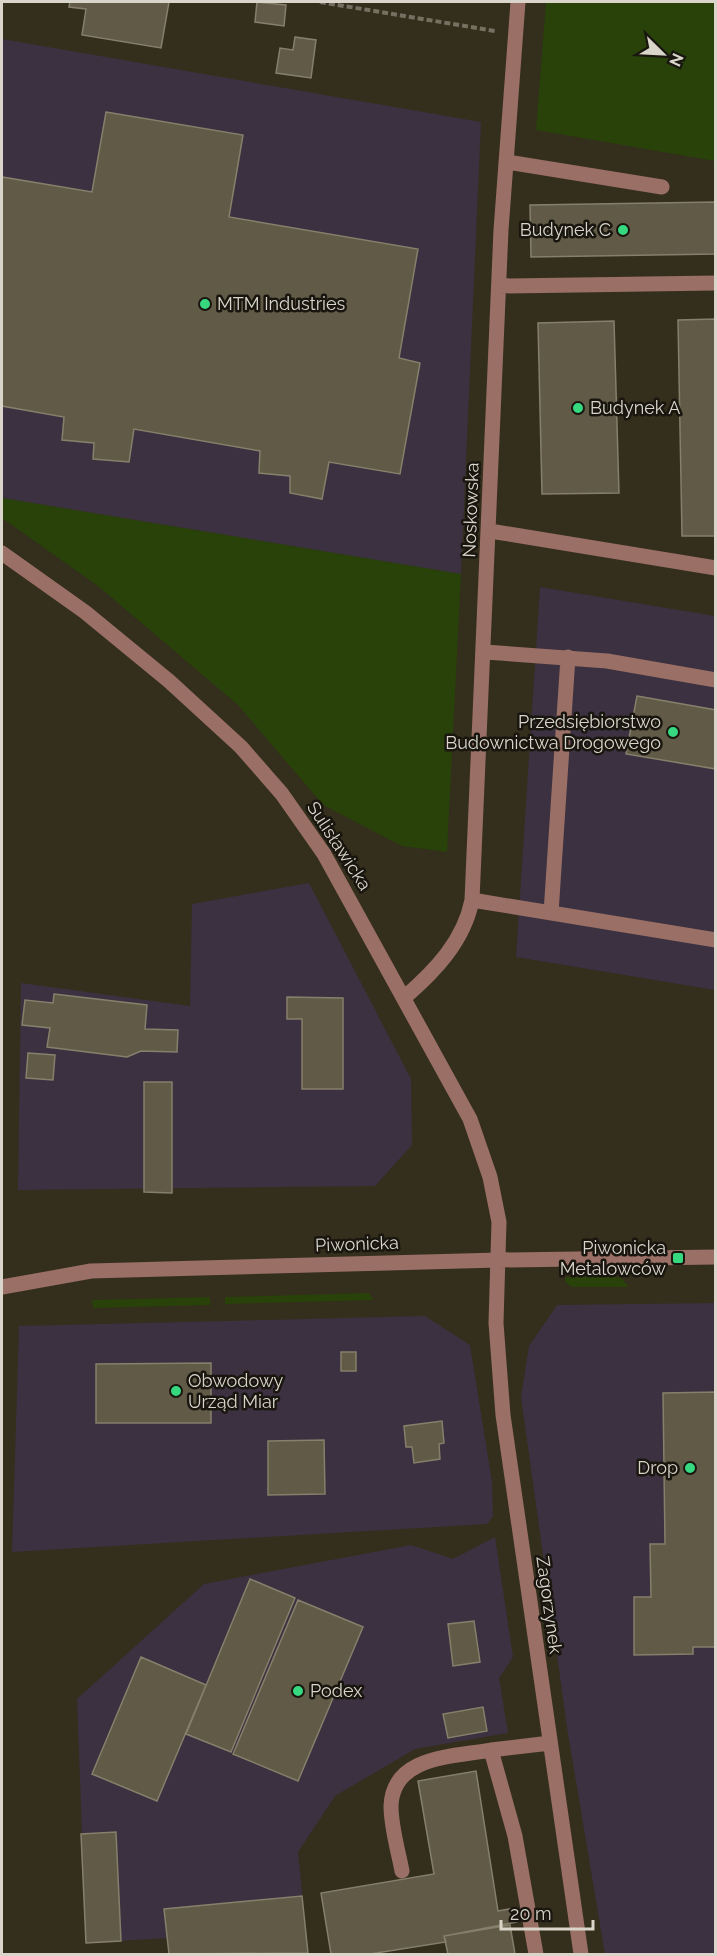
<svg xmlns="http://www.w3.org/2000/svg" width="717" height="1956" font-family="Raleway,sans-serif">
<rect width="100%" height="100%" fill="#342e1d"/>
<path fill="#3c3140" d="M2,39L481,122L461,574L2,498Z
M540,587L715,616V990L516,957Z
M309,883L411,1079L412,1145L375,1186L18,1190L21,983L190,1006L192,904Z
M715,1303V1954H605L568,1734L521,1397L529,1346L557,1305Z
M425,1316L470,1345L492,1482L493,1516L487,1524L12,1552L19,1326Z
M495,1537L513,1657L499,1678L508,1733L415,1749L335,1796L298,1852L308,1953L169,1954L167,1938L86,1943L77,1699L204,1584L411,1545L453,1559Z"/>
<path fill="#28420a" d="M546,2H715V161L536,130Z
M2,498L461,574L447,852L402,846L323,805L238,705L98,586L2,518Z
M565,1277H614L621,1278L629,1287H572L565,1282Z
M369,1293L373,1300L225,1304V1297Z
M210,1297V1305L93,1308L92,1300Z"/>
<path fill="#615a47" stroke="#867f6b" stroke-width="1.5" d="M70,2H169L161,48L82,35L86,9L69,7Z
M257,2L286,5L284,26L255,22Z
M295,37L316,40L311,78L276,73L280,48L293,50Z
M106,112L243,135L229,217L418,249L399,358L420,363L400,474L329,462L322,499L290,493V476L259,473L260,451L134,429L129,462L93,459L94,443L62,440L64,417L2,406V177L92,192Z
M716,202V254L531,257L530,205Z
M716,319V536H682L678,320Z
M614,321L619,493L542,494L538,323Z
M637,696L716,710V769L626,754Z
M54,994L147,1005L145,1029L178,1030L177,1052L141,1051L127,1057L47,1047L50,1028L22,1025L25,1000L53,1003Z
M287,997L343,998V1089H302V1019H287Z
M28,1053L55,1055L53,1080L26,1078Z
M144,1082H172V1193L144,1192Z
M341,1352H356V1371H341Z
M211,1363V1423H96V1364Z
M716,1392V1647H693V1654L634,1655V1597H651L650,1544H665L663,1393Z
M442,1421L444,1443L439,1444L440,1459L414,1463L412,1447H406L404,1426Z
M324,1440L325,1494L268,1495V1441Z
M250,1579L295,1598L231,1752L186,1734Z
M298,1600L363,1627L298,1781L233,1754Z
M474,1621L480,1662L453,1666L448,1624Z
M141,1657L206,1685L157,1801L92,1774Z
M483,1707L487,1731L448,1738L443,1714Z
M476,1771L498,1911L515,1908L517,1922L444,1936L446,1942L370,1954H331L321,1893L434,1874L418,1781Z
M116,1832L121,1941L86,1943L81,1834Z
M302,1896L308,1953L169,1954L164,1909Z
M510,1925L515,1954H448L444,1936Z"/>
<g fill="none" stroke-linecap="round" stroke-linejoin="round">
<path stroke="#757061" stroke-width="4" stroke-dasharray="6 3" stroke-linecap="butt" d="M320,2L495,31"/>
<path stroke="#9a6f65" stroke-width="15" d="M507,162L662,187
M500,286L716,283
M490,531L716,568
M2,553L85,612L169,681L241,747L282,794L324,854L470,1119L490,1177L499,1222L496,1323L503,1415L581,1954
M485,652L607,661L716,680
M472,900L716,940
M551,913L568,657
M405,997C435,971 464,941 472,900L501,230L518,2
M2,1287L91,1271L499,1260L716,1257
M491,1750L550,1743
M402,1871C398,1850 391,1827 391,1806C393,1755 454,1757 491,1750L515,1836L536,1954"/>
</g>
<g fill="#36d880" stroke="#19160f" stroke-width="2">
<circle cx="623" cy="230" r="6"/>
<circle cx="205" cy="304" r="6"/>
<circle cx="578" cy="408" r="6"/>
<circle cx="673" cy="732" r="6"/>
<rect x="672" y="1252" width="12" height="12" rx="3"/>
<circle cx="176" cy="1391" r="6"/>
<circle cx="690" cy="1468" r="6"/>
<circle cx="298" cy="1691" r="6"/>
</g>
<g text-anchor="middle" stroke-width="5" stroke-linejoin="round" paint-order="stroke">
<g font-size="18" fill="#d9d5ca" stroke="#19160f" text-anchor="end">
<text x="611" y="236">Budynek C</text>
<text x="217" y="310" text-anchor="start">MTM Industries</text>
<text x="590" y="414" text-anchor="start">Budynek A</text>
<text x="661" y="728">Przedsiębiorstwo<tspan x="661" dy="21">Budownictwa Drogowego</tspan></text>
<text x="666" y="1254">Piwonicka<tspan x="666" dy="21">Metalowców</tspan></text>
<text x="188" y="1387" text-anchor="start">Obwodowy<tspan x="188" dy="21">Urząd Miar</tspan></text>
<text x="678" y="1474">Drop</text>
<text x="310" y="1697" text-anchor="start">Podex</text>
</g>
<g font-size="18" fill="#d9d5ca" stroke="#19160f">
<text transform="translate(471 510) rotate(-88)" y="6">Noskowska</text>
<text transform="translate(339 846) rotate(57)" y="6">Sulisławicka</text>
<text transform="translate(357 1244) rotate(-2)" y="6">Piwonicka</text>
<text transform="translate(549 1605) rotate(82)" y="6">Zagorzynek</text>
</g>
</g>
<rect width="717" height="1956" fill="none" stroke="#d9d5ca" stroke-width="6"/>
<g transform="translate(663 54) rotate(114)" stroke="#19160f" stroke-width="4.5" paint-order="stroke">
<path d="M0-4.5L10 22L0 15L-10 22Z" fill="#d9d5ca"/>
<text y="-9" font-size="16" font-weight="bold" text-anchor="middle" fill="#d9d5ca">N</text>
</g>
<path d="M501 1920v9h92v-9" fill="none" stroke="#d9d5ca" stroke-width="3"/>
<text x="510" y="1920" font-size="18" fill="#d9d5ca" stroke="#19160f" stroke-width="4.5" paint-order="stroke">20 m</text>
</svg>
